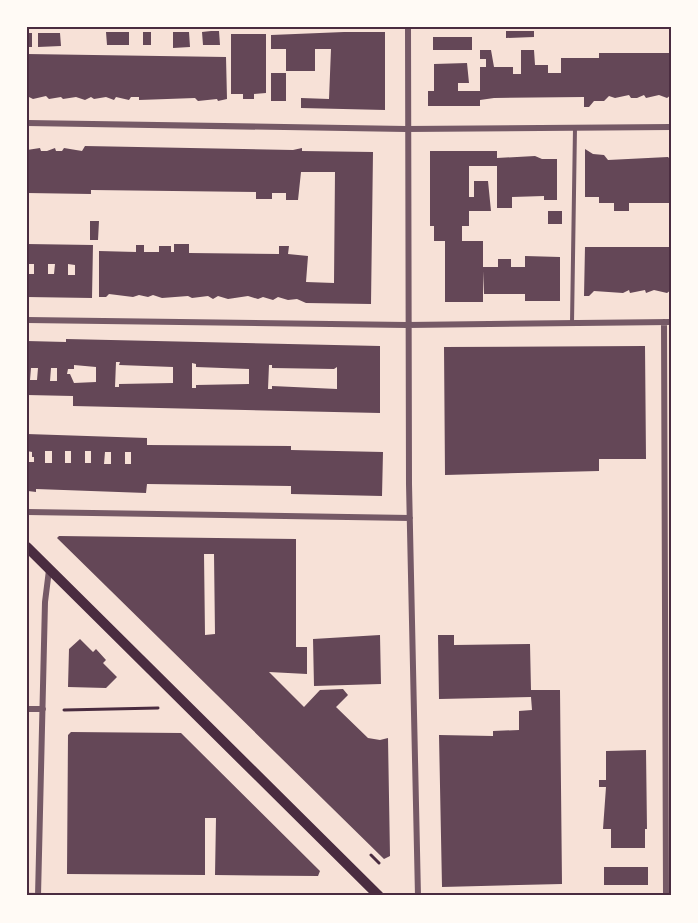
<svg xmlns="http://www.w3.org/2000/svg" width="698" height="923" font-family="'Public Sans',sans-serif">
<rect width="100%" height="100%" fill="#f7e1d7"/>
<path fill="#644757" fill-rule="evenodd" d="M211,31H219L220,45H203L202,32Z
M506,31H534V37L506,38Z
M106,32H129V45H107Z
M143,32H151V45H143Z
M173,32H189L190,47L173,48Z
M344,32H385V110L301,108V98L329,99L331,49H315V71H286V49H271V35Z
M27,33H32V47H27Z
M38,33H60L61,46L38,47Z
M231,34H266V93L254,94V99H243V94H231Z
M433,37H472V50H433Z
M480,50H491L494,67H513V74H521V50H534L535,65H548V73H561V58H599V53H671V95L667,98L659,95L646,98L644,95L637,98H631L629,95L615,98L609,96L604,101H594L589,107H584V97L494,98L480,100V106H428V91H434V64L467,63L469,83H458V91H480V67H486V59H480Z
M27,54L226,57L227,99L218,101L217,99L198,101L195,98L139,100V97H131L129,100L116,97L114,100L106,97L94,99L91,97L85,100L76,97L63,99L61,97L49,99L46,96L33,99L27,96Z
M271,73H286V101H271Z
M85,146L293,150L302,148V151L373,152L371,304L306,303L297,299L288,300L278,297L273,300L263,297L258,299L248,296L228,299L218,296L213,299L208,296L192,298L188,296L162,298L153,295L148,297L139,295L133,297L109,294L106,297H99V251L136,252V245H144V252H159V246H171V252H174V244H189V253L279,254V246H289L288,254L308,256L306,282L334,283L335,172H301L298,200H286V193H272V199H256V192L91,190V194L27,193V150L40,148L41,151H47L55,148L56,151H62L64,148L82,151Z
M585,149L593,154L604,155L608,160L668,157L671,160V203H629V211H614V203H599V197H585Z
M430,151H497V158L535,156L542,159H557V200H544V196L512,197V208H497V166H469V197H474V181H488L491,211H469V226H462V241H483V267H498V259H511V267H525V256L560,257V301H525V294H484L483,271V302H445V241H434V226H430Z
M548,211H562V224H548Z
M90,221H99L98,240H90Z
M27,244L93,245L92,298L27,297V274H34V264H27ZM48,264H55L54,274H48ZM68,264L75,265V275H68Z
M585,247H671V290L667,293L654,290L646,293L645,290L630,293L629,290L623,293L594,291L589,296H584Z
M66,339L380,346V413L73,406V396L27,395V341L66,342ZM116,362H120L119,365L173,367V383L119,384V387H115ZM192,363L196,364V367L249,369V384L196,385V388H192ZM74,365L96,367V382L74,383L70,374H67L68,369H74ZM269,365H272V368L334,369L337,367V389L272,386V389H268ZM31,368H38L37,380H30ZM51,368H57V381H50Z
M645,346L646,459H599V471L445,475L444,347Z
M27,434L147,438V445L291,446V450L383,452L382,496L291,494V486L147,484L146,493L36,489V492L28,491L27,462H34V457H32V452L27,451ZM45,451H52V463H45ZM65,451H71V463H65ZM85,451H91V463H85ZM105,452H111V464H104ZM125,452H131V464H125Z
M59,536L296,539V647H307V674L269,672L304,707L320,690L343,689L348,695L336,707L368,738L380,740L388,738L390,856L384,859L57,538ZM204,554H214L215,634L205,635Z
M380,635L381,684L314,686L313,639Z
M438,635H454V645L530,644L531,690H560L562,884L442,887L439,735L493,736V731L519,730V711L532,710L531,697L439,699Z
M80,639L93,652L96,649L106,660L103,663L117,677L106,688L68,687L69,649Z
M71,732L181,733L320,871L318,876L215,875L216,818H205V875L67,874L68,735Z
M646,750L647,829H645V848H611V829H603L606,787H599V780H606V751Z
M604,867H648V885H604Z"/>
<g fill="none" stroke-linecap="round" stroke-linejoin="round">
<path stroke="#4a2c40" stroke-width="3" d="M64,710L158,708
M371,855L379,863"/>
<path stroke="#755966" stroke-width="4" d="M572,323L575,128"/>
<path stroke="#755966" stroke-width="6" d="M408,27L409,484L418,896
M27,123L406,129L671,127
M27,320L407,325L671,322
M664,322L666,896
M27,512L410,518
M27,709H43
M38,896L45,602L49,570"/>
<path stroke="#4a2c40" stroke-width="10" d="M27,547L379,896"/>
<path stroke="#8f747c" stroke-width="4.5" d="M27,895L107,896"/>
</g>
<rect width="698" height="923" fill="none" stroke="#fffaf5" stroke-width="57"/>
<rect x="28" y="28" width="642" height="866" fill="none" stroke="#4a2c40" stroke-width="2"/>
</svg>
